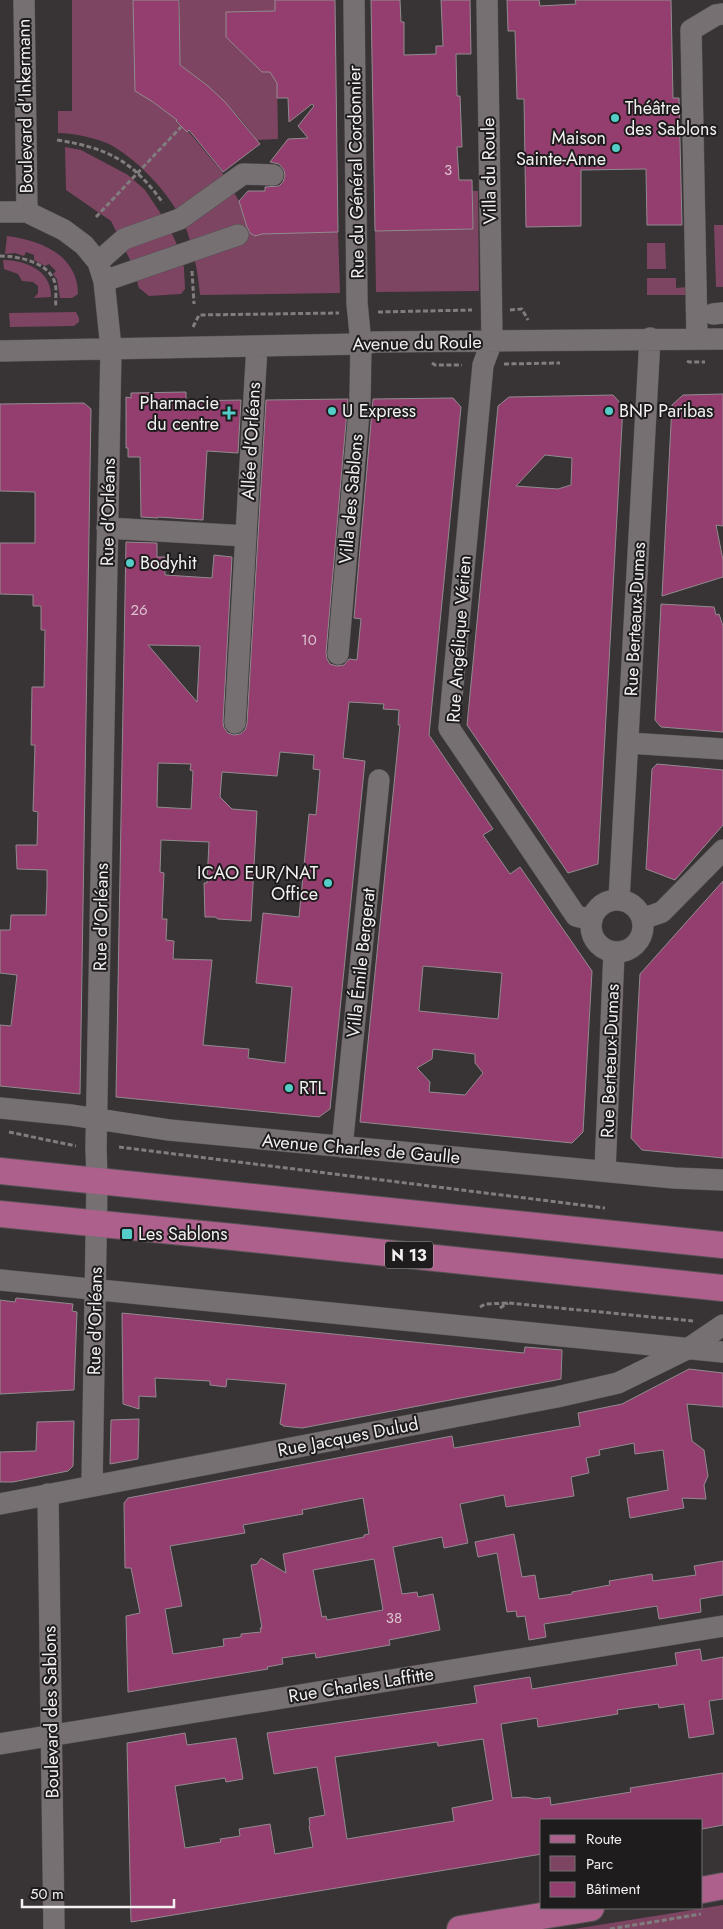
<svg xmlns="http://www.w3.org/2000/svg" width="723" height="1929" font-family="Jost,sans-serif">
<rect width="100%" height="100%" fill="#383335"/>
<path fill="#7e4563" d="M72,0H133L153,102L177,120L176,122L187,132L188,131L222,172L239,201L248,231L255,236L262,233L338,232L340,293L200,295C198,273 194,252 187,231C174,198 141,162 111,145C97,138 74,133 58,133V111H72Z
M180,0H275V12L226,37L262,72H277L278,139L257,140C235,110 210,86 180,65Z
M65,147L81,150L128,175L145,190L167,223L179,249L184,268L185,289L181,294L149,296L139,288L132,264L111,221L66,190Z
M473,191H478L479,291L376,292L375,231L473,229Z
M714,225H723V287H716Z
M7,236C40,240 78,255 78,294L72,298H60L57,279L53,274L56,271L49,264L45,266L34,260V255L26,252L24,256L15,253L5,254Z
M647,243H665L666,269H647Z
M3,260C26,260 52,271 51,297L34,298L38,293V286L33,282L22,281L18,274L4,269Z
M647,278H676V288L687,287V295H647Z
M76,312L79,318V322L74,326L10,327L9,313Z
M723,1905V1929H574Z"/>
<path fill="#943e6f" stroke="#918b8e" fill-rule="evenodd" d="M133,0H179L180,65L208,86L225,102L260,144L223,172L189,130L187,132L176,121L177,120L153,102L135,91Z
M275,0H335L338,232L262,234L255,236L250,233L247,227L239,201L248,191H265V187L279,186L283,182L285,176L284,170L279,164L270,162L288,139L308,138L298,126L314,106L312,104L289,122L288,98H277V83L270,72H262L226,37V12L275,11Z
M371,0H400L401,22H404V55L436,54V46H443L441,0H470L471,54H456L457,96H460L462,147H457L459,180H472L473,229L375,231Z
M507,0H539L540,6L576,4L575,0H671L673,98H679L682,225H647L646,169L581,170V226L526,227L524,99H517L515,31H508Z
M186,392V401L241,400L238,453L207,451L203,520L158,517V518L141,517L140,457H128V448H126V397L131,398V393Z
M723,394V526L716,525L723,560V577L662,596L672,405L683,395Z
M613,395L623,406L598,864L568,873L467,725L498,406L509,397ZM545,455L572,458L571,485L558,489L516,486Z
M453,398L461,407L429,735L493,829L483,835L510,874L520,867L592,971L583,1132L572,1143L360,1122L400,725H398L399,710L383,709L384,704L349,702L343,758L365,761L330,1109L319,1117L116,1097L126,542L157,543V557H165V575L212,578L214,555L232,557L223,722L224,728L228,733L234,735L240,734L245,730L247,724L266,400L348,399L326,653L327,659L330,664L337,666L344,665L349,659L357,660L361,619L354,618L373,399ZM148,645L200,646L197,702ZM280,752L314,755L313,769L320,770L316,815L309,814L299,917L263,913L256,983L292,987L285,1063L248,1058L249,1049L203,1045L212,960L173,959L174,941L166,940L167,919H162L164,873L160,872L161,840L209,842L207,883H204L205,917H215L218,919L251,921L257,811L232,809L220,797L222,772L277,776ZM158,763L191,764L190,770L193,771L191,809L157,807ZM423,966L502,973L498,1019L419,1011ZM433,1049L475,1054V1063L483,1073L465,1095L429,1092L430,1082L417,1068L432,1059Z
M84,403L91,409L80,1094L0,1086V1025L11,1026L17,975L0,973V930H10L11,915H46L47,888V870L17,869L16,845H37L38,812L33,811L35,745H31L32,687H44L45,630H41V606H33V595L0,594V543H35V492L0,491V404Z
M661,604L714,607L716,615L719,614L723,626V732L661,727L655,720Z
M657,764L723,770V825L675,880L646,869L652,769Z
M723,881V1158L642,1150L631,1138L640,974Z
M16,1298L73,1304L72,1311L77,1312L74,1390L0,1394V1300L15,1302Z
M122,1313L524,1353L525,1347L562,1350L561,1379L302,1428L283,1426V1425L280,1424L286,1384L227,1379L226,1387L210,1385V1381L155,1378L156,1397L139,1396V1409L123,1404Z
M689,1369L723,1373V1407L687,1404L692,1441L704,1450L708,1476L704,1485L706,1499L682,1498L684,1508L630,1518L627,1498L668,1490L663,1450L635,1454L634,1443L599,1450L600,1455L586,1458L589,1473L571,1477L574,1496L506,1507L504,1495L460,1504L468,1543L444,1548L442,1537L393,1547L402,1594L417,1592L418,1597L433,1594L440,1630L389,1640L390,1645L316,1658L315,1653L282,1658L283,1664L267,1667L268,1669L128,1692L126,1616L140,1613L131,1568H125L124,1503L128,1498L452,1436L454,1448L580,1426L578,1413L622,1404ZM363,1498L369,1534L364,1535V1537L283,1554L286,1573L261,1558L257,1564L251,1565L262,1628H260L261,1632L241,1634V1637L223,1639L224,1646L173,1654L165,1609L182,1606L170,1546L245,1533L243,1525L303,1514L302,1510ZM374,1559L383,1610L327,1620L326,1616L322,1617L313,1570Z
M139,1419L138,1459L110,1464L111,1420Z
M74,1421L73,1466L68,1471L13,1482H0V1452L36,1451L37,1422Z
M514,1534L522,1577L535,1575L539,1599L572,1594V1592L610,1585L609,1581L652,1574L653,1581L696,1575L694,1566L723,1561V1595L700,1599L701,1612L659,1619L657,1606L544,1624L546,1637L529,1640L525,1616L517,1617L516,1611L507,1612L497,1553L478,1557L475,1542Z
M700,1649L702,1661L723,1657V1699L709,1701L714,1734L689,1738L684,1704L659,1708L658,1704L617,1710L618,1714L538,1727L537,1718L501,1724L512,1798L525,1797L536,1799L550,1797L551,1805L631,1792L630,1788L723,1773V1825L702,1829V1820H542V1854L131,1922L127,1743L185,1733L187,1745L236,1738L243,1779L226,1782L225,1778L175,1786L185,1848L221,1842L220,1839L240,1836L239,1829L270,1824L275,1854L313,1847L309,1826L310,1825L309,1818L325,1815L317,1767L274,1774L267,1733L477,1703L474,1686L530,1677L532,1689L677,1665L675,1653ZM483,1739L493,1800L452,1808L454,1821L347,1839L335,1757L437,1742L438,1746Z"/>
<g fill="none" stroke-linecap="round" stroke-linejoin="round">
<g stroke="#565254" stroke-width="22">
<path id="minor" d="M24,0L27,212
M487,0L492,341L483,365L449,728L576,916L592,920
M0,212H27L64,230L84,245L98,262L104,281L111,348L96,1147L97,1181L92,1485
M98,262L124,239L180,219L243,174L273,175
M104,281L238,235
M713,314L723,313
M697,338L691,30L716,15L723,14
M0,351L361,344L375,342L723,339
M107,528L246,536
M338,654L360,400L361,344L357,303L354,0
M235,723L257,346
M628,743L723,749
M619,900L650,338
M591 926a26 26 0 1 1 52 0a26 26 0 1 1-52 0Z
M642,919L662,912L723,850
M0,1108L71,1115L169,1130L674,1178L723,1180
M342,1147L379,780
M605,1171L614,952
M0,1280L723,1352
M48,1494L54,1929
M0,1504L557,1397L618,1383L689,1348L723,1325
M0,1744L723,1626"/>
</g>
<g stroke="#565254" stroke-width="28">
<path id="major" d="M0,1171L723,1245
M0,1214L233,1237L723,1288
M702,1890L723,1886
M460,1929L591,1908"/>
</g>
<path stroke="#817d7f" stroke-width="3" stroke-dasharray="5 2.5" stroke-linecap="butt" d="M57,140C108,148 133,161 163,203
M96,217L181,127
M0,256C18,256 49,262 55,283C57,290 55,300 56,307
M192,271L194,304
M510,310L522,309L528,320
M378,312L472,310
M193,327L199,315L339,313
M687,361L689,362H705
M432,363L435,365H462
M504,364L560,363
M9,1132L76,1146
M119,1147L605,1208
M480,1307L485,1304L508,1303L693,1321
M500,1308L508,1303
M610,1929L701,1914"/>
<use href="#minor" stroke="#767072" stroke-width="21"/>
<use href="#major" stroke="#ae608c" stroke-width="26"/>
</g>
<g fill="#54cdc8" stroke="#1e1c1d" stroke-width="2">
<circle cx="615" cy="118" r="5"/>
<circle cx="616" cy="148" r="5"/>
<circle cx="332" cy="411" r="5"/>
<circle cx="609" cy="411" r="5"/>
<path d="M226.5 405.5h5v5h5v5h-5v5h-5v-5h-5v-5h5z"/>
<circle cx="130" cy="563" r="5"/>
<circle cx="328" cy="883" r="5"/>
<circle cx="289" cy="1088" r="5"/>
<rect x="121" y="1228" width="12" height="12" rx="2.5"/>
</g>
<g text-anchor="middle" stroke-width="4" stroke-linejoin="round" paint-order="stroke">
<g font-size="15" fill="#dbc4d0">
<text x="448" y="175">3</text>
<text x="139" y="615">26</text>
<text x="309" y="645">10</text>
<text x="394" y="1623">38</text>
</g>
<rect fill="#1e1c1d" stroke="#b3b0b1" stroke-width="1" x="385" y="1241.5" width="48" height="27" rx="4"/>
<g font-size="16" font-weight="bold" fill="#f3f0f1">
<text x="409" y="1261">N 13</text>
</g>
<g font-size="18" fill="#f3f0f1" stroke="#1e1c1d">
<text transform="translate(25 106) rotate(-91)" y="6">Boulevard d'Inkermann</text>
<text transform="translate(489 171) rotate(-91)" y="6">Villa du Roule</text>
<text transform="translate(356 172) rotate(-91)" y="6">Rue du Général Cordonnier</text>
<text transform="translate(417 343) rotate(-1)" y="6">Avenue du Roule</text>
<text transform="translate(251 441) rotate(-87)" y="6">Allée d'Orléans</text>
<text transform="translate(351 499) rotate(-85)" y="6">Villa des Sablons</text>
<text transform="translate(108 512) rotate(-89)" y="6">Rue d'Orléans</text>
<text transform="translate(635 619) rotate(-87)" y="6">Rue Berteaux-Dumas</text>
<text transform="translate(459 639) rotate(-86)" y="6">Rue Angélique Vérien</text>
<text transform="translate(101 917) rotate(-89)" y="6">Rue d'Orléans</text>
<text transform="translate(361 963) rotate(-84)" y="6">Villa Émile Bergerat</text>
<text transform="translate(610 1061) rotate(-88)" y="6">Rue Berteaux-Dumas</text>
<text transform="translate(361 1149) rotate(5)" y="6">Avenue Charles de Gaulle</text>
<text transform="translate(95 1321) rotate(-89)" y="6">Rue d'Orléans</text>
<text transform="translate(348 1437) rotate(-11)" y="6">Rue Jacques Dulud</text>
<text transform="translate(361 1685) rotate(-9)" y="6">Rue Charles Laffitte</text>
<text transform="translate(51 1712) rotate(-91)" y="6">Boulevard des Sablons</text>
</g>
<g font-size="18" fill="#f3f0f1" stroke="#1e1c1d" text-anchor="start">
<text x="625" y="114">Théâtre<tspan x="625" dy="21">des Sablons</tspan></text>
<text x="606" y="144" text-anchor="end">Maison<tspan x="606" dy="21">Sainte-Anne</tspan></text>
<text x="219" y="409" text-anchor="end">Pharmacie<tspan x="219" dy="21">du centre</tspan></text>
<text x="342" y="417">U Express</text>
<text x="619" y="417">BNP Paribas</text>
<text x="140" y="569">Bodyhit</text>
<text x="318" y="879" text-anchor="end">ICAO EUR/NAT<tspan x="318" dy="21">Office</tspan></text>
<text x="299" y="1094">RTL</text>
<text x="138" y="1240">Les Sablons</text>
</g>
</g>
<rect x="540" y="1819" width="162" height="90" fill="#1e1c1d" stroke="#737172"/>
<rect x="550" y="1835" width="25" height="8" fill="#ae608c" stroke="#737172"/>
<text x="586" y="1844" font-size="15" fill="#f3f0f1">Route</text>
<rect x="550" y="1856" width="25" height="15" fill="#7e4563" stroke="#737172"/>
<text x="586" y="1869" font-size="15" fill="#f3f0f1">Parc</text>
<rect x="550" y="1882" width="25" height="15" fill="#943e6f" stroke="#737172"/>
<text x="586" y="1894" font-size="15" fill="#f3f0f1">Bâtiment</text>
<path d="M22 1899v8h152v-8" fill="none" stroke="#f3f0f1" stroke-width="2.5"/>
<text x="30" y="1899" font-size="15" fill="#f3f0f1" stroke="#1e1c1d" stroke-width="4" paint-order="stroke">50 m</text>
</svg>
